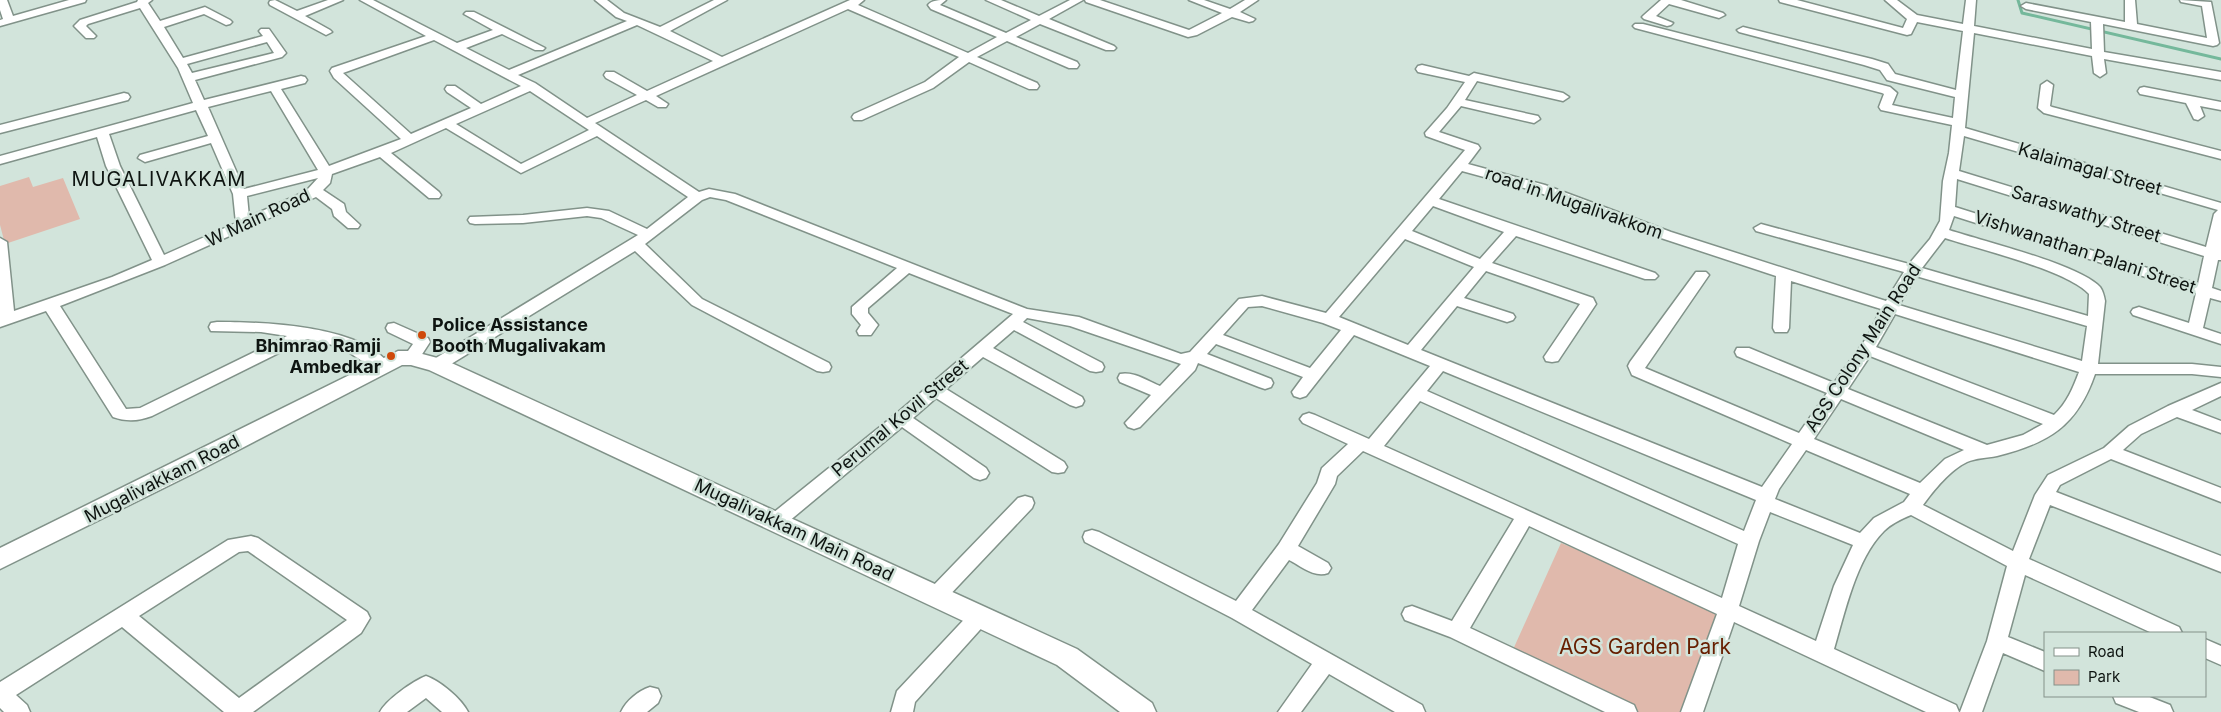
<svg xmlns="http://www.w3.org/2000/svg" width="2221" height="712" font-family="Inter,sans-serif">
<rect width="100%" height="100%" fill="#d2e4db"/>
<path fill="#e0b9ac" d="M29,177L33,187L63,178L80,219L5,244L0,225V186Z
M1561,543L1726,610L1692,712H1630L1511,654Z"/>
<g fill="none" stroke-linecap="round" stroke-linejoin="round">
<path stroke="#74b89b" stroke-width="3" d="M2018,0L2022,13L2221,59"/>
<g stroke="#819289" stroke-width="3">
<path id="minor" d="M0,0H7L13,16L69,0H86L85,2L0,26V20L3,19L0,10Z
M138,0H152L148,3L160,21L205,7L230,20L232,22L230,24L226,25L204,14L164,27L183,58L263,36L259,31L261,29H269L286,53L282,57L195,80L204,100L301,76L305,77L307,80L305,83L281,89L329,166L401,139L334,78L330,71L332,68L426,36L360,0H373L457,43L493,30L464,14L466,12H474L545,48L543,50H535L502,34L466,48L509,70L627,21L616,17L595,0H607L624,13L660,27L714,0H727L670,31L722,57L850,0H864L858,5L968,53L997,37L931,9L928,5C932,0 939,0 946,0L940,5L1006,33L1031,20L986,0H1001L1039,16L1070,0H1083L1049,19L1114,46L1116,48L1114,50H1106L1040,24L1016,37L1077,62L1079,65L1077,68H1069L1007,41L977,57L1037,83L1039,86L1037,89H1029L969,62L933,88L862,120H854L852,117L854,114L925,82L959,57L848,9L656,96L668,104L666,107H658L646,100L595,123L699,192L709,189L735,194L1027,309L1079,317L1181,354L1190,352L1239,299L1262,296L1326,313L1454,163L1465,150L1426,136L1425,133L1447,108L1465,82L1418,72L1416,69L1418,66L1422,65L1469,76L1474,73L1563,93L1569,97L1563,101L1477,81L1465,100L1538,116L1540,119L1534,123L1461,106L1439,132L1478,145L1480,148L1468,164L1545,185L1671,232L1886,301L1904,272L1756,231L1754,228L1761,224L1909,264L1930,239L1940,221L1943,181L1949,153L1952,125L1881,110L1879,107L1884,94L1882,93L1635,28L1633,26L1635,24H1643L1890,87L1897,93L1892,105L1953,118L1955,97L1887,80L1880,70L1864,65L1739,32L1737,30L1743,27L1872,59L1888,64L1895,74L1956,90L1963,31L1917,22L1911,34L1907,35L1780,2L1779,0H1797L1903,28L1907,19L1885,0H1897L1917,15L1963,24L1966,0H1976L1974,26L2092,49L2091,22L2026,9L2021,6L2026,3L2125,22V0H2135L2137,24L2207,38L2202,6L2181,2L2180,0L2211,2L2219,43L2217,45L2213,46L2103,24L2104,52L2221,72V80L2104,59L2106,73L2100,77L2094,73L2092,56L1974,33L1965,128L2221,203V260H2218L2212,288L2221,291V301L2210,298L2203,328L2221,334V344L2133,315L2131,312L2133,309L2139,307L2189,323L2196,293L1954,216L1949,230C1982,241 2078,264 2100,287C2103,291 2104,296 2105,301L2098,364H2192L2221,367V377L2192,374H2095C2077,426 2049,443 1997,456C1987,458 1976,458 1967,462C1950,470 1934,490 1923,505L2013,551L2035,495L2048,475L2104,448L2129,426L2168,406L2221,383V396L2192,410L2221,421V433L2177,417L2141,434L2123,450L2221,488V502L2111,459L2060,485L2056,492L2221,556V572L2050,505L2029,559L2179,627L2182,633H2152L2025,575L2008,637L2045,652V671L2003,653L1982,712H1960L1987,641L2007,566L1911,515C1901,519 1891,524 1884,531C1856,559 1845,612 1834,649L1956,705L1959,712H1926L1734,622L1703,712H1681L1717,614L1529,526L1470,628L1634,705L1637,712H1605L1450,637L1405,620L1402,614L1405,608L1412,606L1452,621L1514,519L1363,451L1337,476L1335,484L1298,546L1328,563L1331,568L1328,573C1314,578 1301,566 1289,560L1252,610L1422,705L1425,712H1395L1329,674L1301,712H1278L1312,664L1232,618L1085,542L1083,537L1085,532L1092,530L1099,532L1236,601L1279,544L1317,483L1322,468L1348,444L1303,423L1300,419L1303,415L1309,413L1315,415L1369,439L1430,366L1354,335L1306,396L1300,398L1294,396L1292,392L1303,377L1216,344L1207,354L1271,379L1273,383L1271,387L1265,389L1259,387L1198,363L1195,370L1140,427L1134,429L1128,427L1125,423L1151,395L1120,382L1118,378L1120,374C1133,371 1148,381 1160,386L1181,364L1070,326L1027,318L1023,322L1102,363L1104,367L1102,371L1096,372L1090,371L1014,330L993,348L1082,397L1084,401L1082,405L1076,407L1070,405L983,357L946,389L1064,462L1067,467L1064,472L1058,473L1052,472L936,398L913,418L986,468L989,473L986,478L980,480L974,478L902,427L782,527L775,529L768,527L766,522L768,517L896,414L1013,314L909,273L868,308V313L878,325L871,335H859L857,331L861,325L852,314V307L897,268L726,200L710,197L702,200L645,244L702,299L829,363L831,367L829,371L823,372L817,371L692,305L635,251L443,369L437,370L431,369L429,365L431,361L638,235L601,218L587,216L523,223L475,224L470,223L468,220L470,217L523,215L587,208L609,211L647,229L688,197L597,136L521,173L446,128L391,153L439,192L441,195L439,198H429L380,157L332,174L330,183L323,190L344,204L346,212L360,225L358,228H348L334,216L332,209L316,197L165,265L60,306L126,409L140,408L287,336L261,332L211,331L209,327L211,323L217,322C262,322 365,325 391,367L389,371L383,372L377,371L341,347L307,339L152,416C138,421 127,422 113,417L46,311L0,327V238L7,242L14,311L112,277L152,260L106,166L97,137L0,164V156L193,103L178,68L140,8L88,24L86,26L96,36L94,38H86L74,26L80,20L137,2ZM637,25L713,61L647,91L614,72H606L604,75L606,78L637,95L587,118L535,83L518,75ZM434,40L521,86L481,104L455,86H447L445,89L447,92L471,108L411,134L343,73ZM267,42L274,53L192,73L187,64ZM271,91L318,170L244,189L208,107ZM530,91L589,130L521,164L456,124ZM196,110L208,136L140,155L138,158L145,162L211,143L233,194L236,223L164,255L120,166L109,134ZM1964,136L2218,210L2214,214L2206,247L1959,171ZM1462,171L1535,191L1661,238L1776,276L1773,328L1775,332H1787L1789,328L1791,281L1881,309L1868,336L1834,383L1749,348H1737L1735,352L1737,356L1827,393L1799,433L1645,368L1709,275L1706,272H1696L1630,362L1628,366L1632,375L1792,444L1762,487L1421,350L1457,306L1507,322L1513,320L1515,317L1513,314L1464,298L1486,271L1580,304L1544,357L1546,361L1552,362L1558,361L1596,304L1593,298L1492,263L1516,236L1645,279H1655L1658,276L1655,273L1439,199ZM318,178L306,191L249,217L247,196ZM1957,179L2204,256L2198,284L1955,207ZM1433,206L1504,232L1480,259L1412,231ZM1945,238C1978,249 2067,270 2089,294L2088,316L1922,268ZM1405,239L1474,267L1408,345L1339,317ZM1916,276L2087,326L2082,361L1899,305ZM1262,306L1323,323L1341,330L1310,368L1223,335L1248,307ZM1895,314L2079,372C2073,388 2067,403 2054,415L1876,347ZM1870,356L2043,424L2023,435L1987,445L1848,389ZM1443,371L1756,500L1744,531L1427,391ZM1841,399L1964,450L1945,459L1920,483L1814,439ZM1420,401L1738,544L1722,598L1384,446ZM1806,450L1910,494L1904,502L1874,518L1860,533L1775,499L1779,489ZM1770,512L1853,545L1834,586L1816,641L1739,606L1759,541Z
M275,0L297,11L328,0H343L305,16L330,30L332,32L326,35L270,5L269,3L270,1Z
M1085,0H1100L1189,30L1222,13L1189,0H1204L1230,9L1245,0H1258L1240,12L1255,19L1253,21L1249,22L1232,17L1197,35L1188,37L1086,2Z
M1661,0H1681L1723,13L1725,15L1719,18L1669,4L1656,16L1673,23L1671,25L1667,26L1644,19L1642,17L1644,15Z
M2047,81L2053,85L2050,106L2052,107L2221,151V159L2044,113L2038,108L2041,85Z
M2144,87L2221,102V110L2200,106L2204,116L2198,120L2194,119L2186,103L2140,94L2138,91L2140,88Z
M124,93L128,94L130,97L128,100L0,133V125Z
M394,323L428,338L430,342L417,362L411,363L405,362L403,358L413,344L388,332L386,328L388,324Z
M1025,496L1032,498L1034,503L1032,508L943,602L936,604L929,602L926,596L929,590L1018,498Z
M251,536L258,538L367,612L370,618L361,633L253,712H224L122,627L16,695L27,705L30,712H4L0,708V682L228,540ZM248,551L347,620L239,698L139,616L239,552Z
M980,608L987,610L990,616L987,622L915,702L913,712H891L897,691L973,610Z
M2205,639L2221,646V665L2205,658Z
M426,676C440,681 461,698 468,712H442L426,698L407,712H380C386,700 413,681 426,676Z
M650,687L658,689L661,696L658,703L647,712H621C626,701 638,691 650,687Z
M2113,696H2147L2170,705L2173,712H2139L2116,703Z"/>
</g>
<g stroke="#819289" stroke-width="3">
<path id="tertiary" d="M398,351H411L445,360L1077,649L1152,703L1156,712H1120L1057,665L429,370L411,365H402L194,473L0,569V548Z"/>
</g>
<use href="#minor" fill="#fff" fill-rule="evenodd"/>
<use href="#tertiary" fill="#fff" fill-rule="evenodd"/>
</g>
<g fill="#cf490b" stroke="#d2e4db" stroke-width="2">
<circle cx="422" cy="335" r="5"/>
<circle cx="391" cy="356" r="5"/>
</g>
<g text-anchor="middle" stroke-width="5" stroke-linejoin="round" paint-order="stroke">
<g font-size="18" fill="#0e1411" stroke="#d2e4db">
<text transform="translate(2090 169) rotate(16)" y="6">Kalaimagal Street</text>
<text transform="translate(1574 203) rotate(19)" y="6">road in Mugalivakkom</text>
<text transform="translate(2086 214) rotate(17)" y="6">Saraswathy Street</text>
<text transform="translate(258 218) rotate(-25)" y="6">W Main Road</text>
<text transform="translate(2085 252) rotate(18)" y="6">Vishwanathan Palani Street</text>
<text transform="translate(1863 348) rotate(-57)" y="6">AGS Colony Main Road</text>
<text transform="translate(900 418) rotate(-40)" y="6">Perumal Kovil Street</text>
<text transform="translate(162 479) rotate(-27)" y="6">Mugalivakkam Road</text>
<text transform="translate(794 530) rotate(25)" y="6">Mugalivakkam Main Road</text>
</g>
<g font-size="18" font-weight="bold" fill="#0e1411" stroke="#d2e4db" text-anchor="start">
<text x="432" y="331">Police Assistance<tspan x="432" dy="21">Booth Mugalivakam</tspan></text>
<text x="381" y="352" text-anchor="end">Bhimrao Ramji<tspan x="381" dy="21">Ambedkar</tspan></text>
</g>
<g font-size="20" letter-spacing="1" fill="#0e1411" stroke="#d2e4db">
<text x="159" y="186">MUGALIVAKKAM</text>
</g>
<g font-size="21" fill="#671e00" stroke="#d2e4db">
<text x="1645" y="654">AGS Garden Park</text>
</g>
</g>
<rect x="2044" y="632" width="162" height="65" fill="#d2e4db" stroke="#84918a"/>
<rect x="2054" y="648" width="25" height="8" fill="#ffffff" stroke="#84918a"/>
<text x="2088" y="657" font-size="15" fill="#0e1411">Road</text>
<rect x="2054" y="670" width="25" height="15" fill="#e0b9ac" stroke="#84918a"/>
<text x="2088" y="682" font-size="15" fill="#0e1411">Park</text>
</svg>
